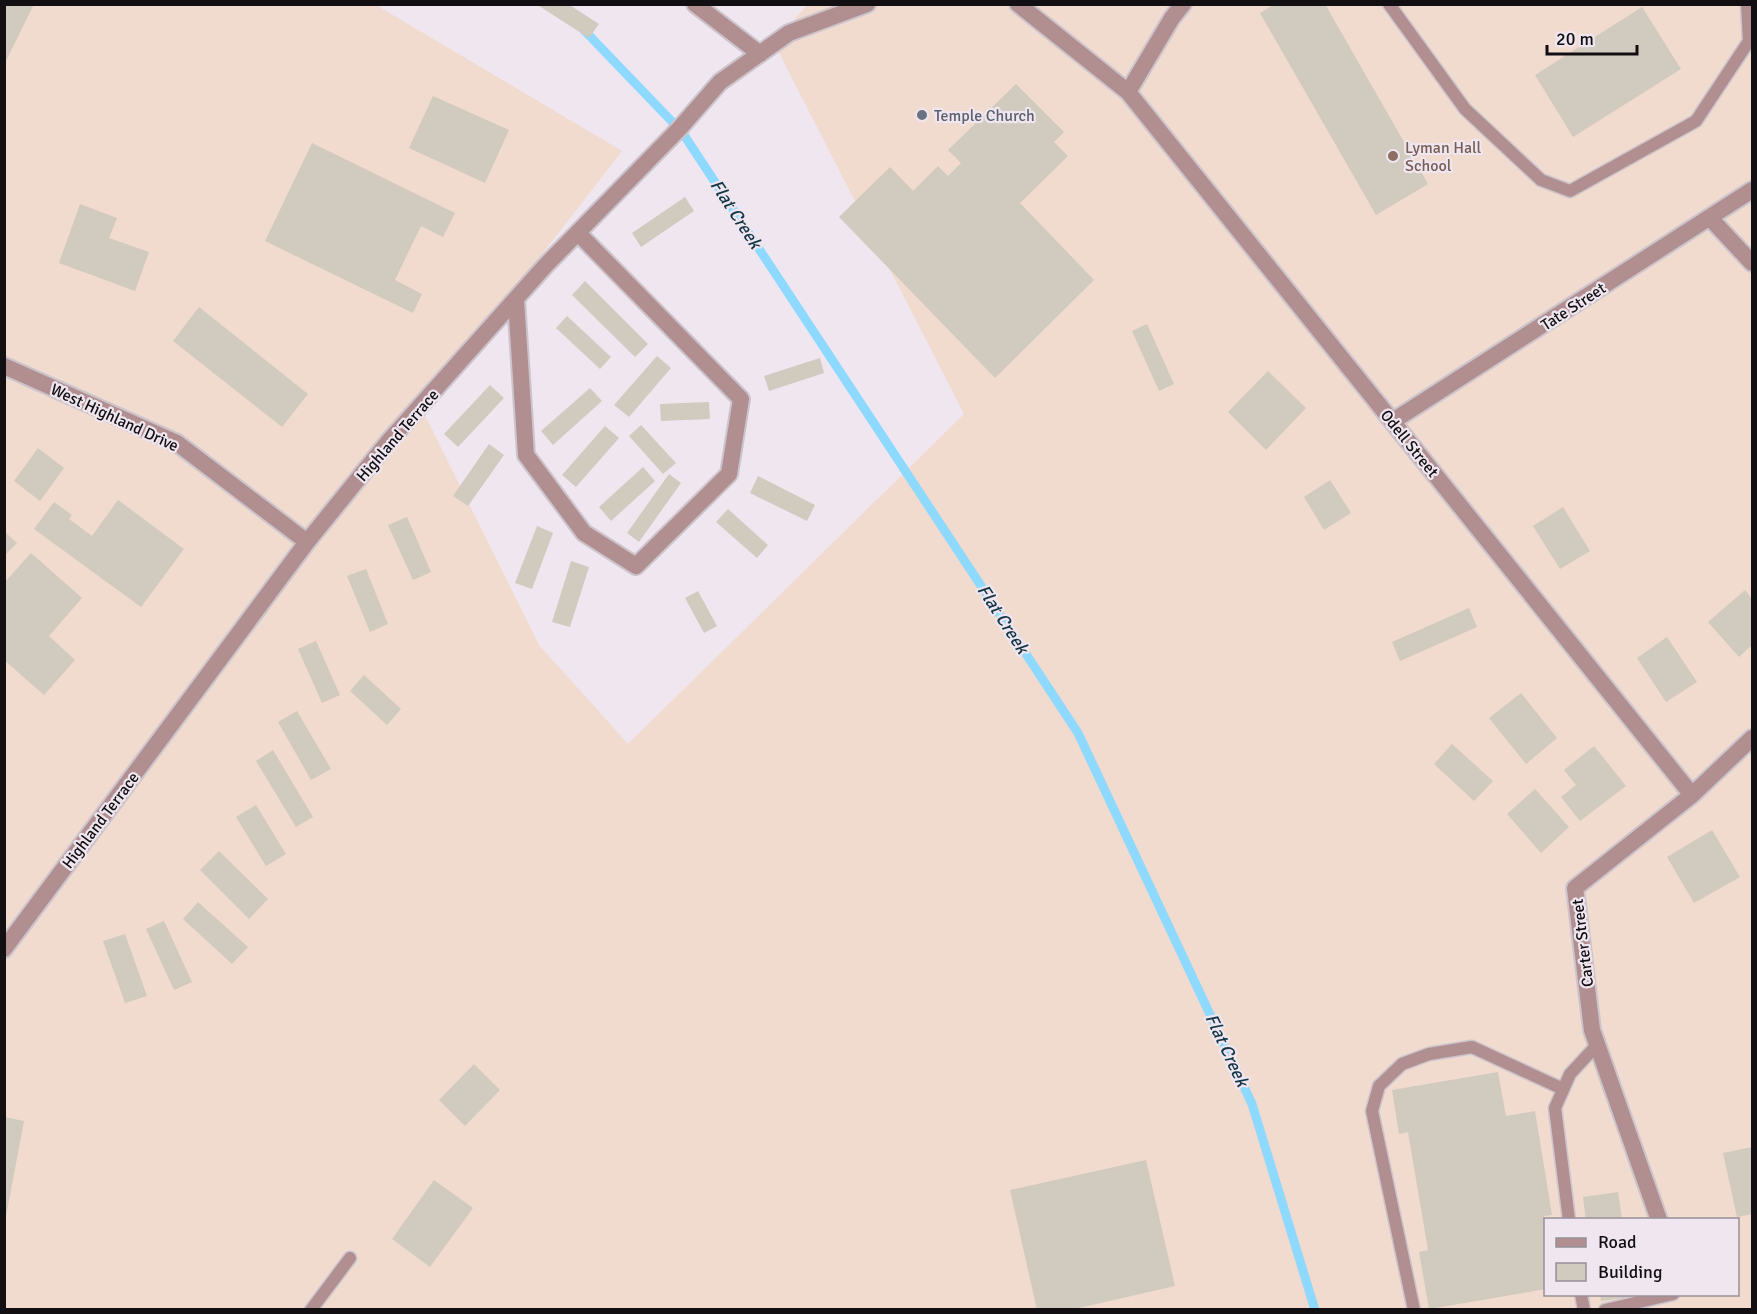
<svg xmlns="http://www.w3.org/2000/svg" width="1757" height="1314" font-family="Signika,sans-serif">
<rect width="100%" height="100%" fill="#efe6f0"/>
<path fill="#f1dace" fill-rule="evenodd" d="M5,5H376L622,151L422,409L539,645L628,744L964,414L774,43L807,5H1752V1309L5,1310ZM1546,1220H1738V1294H1546Z"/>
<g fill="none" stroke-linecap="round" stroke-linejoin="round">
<path stroke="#8ed9ff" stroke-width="9" d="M582,28L682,132L1078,733L1252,1104L1315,1310"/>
</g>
<path fill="#d1cabf" d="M4,4H34L4,65Z
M536,4H568L599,24L589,38Z
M1275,4H1325L1428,184L1376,215L1260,13Z
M1642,7L1681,69L1573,137L1535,75Z
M1016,84L1064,132L1054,142L1068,156L1020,203L1094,280L995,378L839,217L890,167L913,191L938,166L948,176L961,163L948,150Z
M433,96L509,130L485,183L409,148Z
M312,143L455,213L443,237L421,226L395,280L422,294L413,313L265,241Z
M685,197L694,211L641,247L632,233Z
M80,204L117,218L109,238L149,252L135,291L59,263Z
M585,281L648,344L635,357L572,295Z
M199,307L308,394L282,427L173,341Z
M567,316L611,357L600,369L556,328Z
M1147,324L1174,384L1159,391L1132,331Z
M657,356L671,368L629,417L614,405Z
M820,358L824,373L769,391L764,376Z
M1268,371L1306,408L1266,450L1228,412Z
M490,385L504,398L458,447L444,434Z
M590,388L602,401L553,445L541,431Z
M709,402L710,419L661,421L660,404Z
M641,425L676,463L663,474L629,436Z
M605,426L619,438L576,487L562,475Z
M489,444L504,455L468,506L453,496Z
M38,448L64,468L40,501L14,481Z
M643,467L655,481L611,521L599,507Z
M669,474L681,483L639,542L627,533Z
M758,476L815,505L807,521L750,493Z
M1330,480L1351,513L1324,530L1304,497Z
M118,500L184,549L141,607L34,529L54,502L72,515L69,519L92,536Z
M1563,507L1590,551L1560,569L1533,526Z
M728,509L768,545L757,558L716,522Z
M407,517L431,572L413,580L388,525Z
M537,526L553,533L532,589L515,583Z
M4,531L17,543L4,556Z
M31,553L82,598L49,636L75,660L44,695L4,660V583Z
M571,561L589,567L570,627L552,622Z
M366,569L388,624L370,632L347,576Z
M1745,590L1752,599V645L1739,657L1708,622Z
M698,591L717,626L704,633L685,598Z
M1469,608L1477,627L1400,661L1392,642Z
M1667,637L1697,682L1666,702L1637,658Z
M316,641L340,695L322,703L298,649Z
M364,675L401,709L387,725L350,691Z
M1521,693L1557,738L1526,764L1489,718Z
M297,711L331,769L311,780L278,722Z
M1452,744L1493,781L1474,801L1434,764Z
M1594,746L1626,786L1580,821L1561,797L1576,785L1564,770Z
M273,750L313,817L296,827L256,761Z
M1535,789L1569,827L1541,853L1507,814Z
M256,805L286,854L266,866L236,817Z
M1712,830L1740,877L1694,903L1667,857Z
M219,851L268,899L249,919L200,870Z
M198,902L248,947L232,964L183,919Z
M164,921L192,982L174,990L146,929Z
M125,934L147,996L125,1003L103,941Z
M474,1064L500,1090L465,1126L439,1100Z
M1498,1072L1506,1116L1535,1111L1552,1215L1544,1216L1546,1289L1429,1309L1419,1252L1428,1250L1408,1132L1399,1134L1392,1090Z
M4,1117L24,1121L6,1216H4Z
M1752,1147V1214L1737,1217L1723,1153Z
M1146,1160L1175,1286L1070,1310H1037L1010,1190Z
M434,1180L473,1208L430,1267L392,1239Z
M1618,1192L1622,1220H1586L1583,1197Z
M1600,1294H1631V1297L1601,1301Z"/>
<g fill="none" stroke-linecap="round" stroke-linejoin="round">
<g stroke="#ccc4cc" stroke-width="15">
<path id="service" d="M1389,4L1465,109L1541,180L1570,191L1696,121L1749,41L1747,4
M1569,1220L1555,1108L1570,1074L1597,1045
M1581,1294L1584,1310
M311,1310L350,1258
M1414,1310L1372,1111L1379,1086L1402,1064L1429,1054L1472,1047L1563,1089
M1605,1310L1673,1294"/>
</g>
<g stroke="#ccc4cc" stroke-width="20">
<path id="minor" d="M695,4L760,54
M1018,4L1128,92L1692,795
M1128,92L1172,18L1183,4
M1710,218L1752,263
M516,300L526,455L584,533L636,566L729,474L741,399L578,233
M4,366L177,443L307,542
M1393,421L1752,190
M4,949L307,542L388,442L545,266L679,129L720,82L789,33L867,4
M1659,1220L1592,1030L1575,888L1692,795L1752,738"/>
</g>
<use href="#service" stroke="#b18f90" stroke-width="12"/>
<use href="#minor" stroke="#b18f90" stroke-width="16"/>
</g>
<circle fill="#6b7280" stroke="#efe6f0" stroke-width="2" cx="922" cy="115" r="6"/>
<circle fill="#8d6e63" stroke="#efe6f0" stroke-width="2" cx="1393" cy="156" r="6"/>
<g text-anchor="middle" stroke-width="4.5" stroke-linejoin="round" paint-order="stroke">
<g font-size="16" fill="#5b616d" stroke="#efe6f0" text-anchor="start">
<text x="934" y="121">Temple Church</text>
</g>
<g font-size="16" fill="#785e54" stroke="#efe6f0" text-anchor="start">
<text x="1405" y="153">Lyman Hall<tspan x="1405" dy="18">School</tspan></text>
</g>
<g font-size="16" fill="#120f12" stroke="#efe6f0">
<text transform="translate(1573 306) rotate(-33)" y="6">Tate Street</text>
<text transform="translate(115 417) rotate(25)" y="6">West Highland Drive</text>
<text transform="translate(397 435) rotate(-49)" y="6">Highland Terrace</text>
<text transform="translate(1410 443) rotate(51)" y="6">Odell Street</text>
<text transform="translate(100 820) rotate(-53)" y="6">Highland Terrace</text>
<text transform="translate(1582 943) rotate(-97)" y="6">Carter Street</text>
</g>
<g font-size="18" font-style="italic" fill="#143646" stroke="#efe6f0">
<text transform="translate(736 214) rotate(57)" y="6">Flat Creek</text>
<text transform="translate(1003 619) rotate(57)" y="6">Flat Creek</text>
<text transform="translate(1227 1050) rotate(65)" y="6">Flat Creek</text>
</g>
</g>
<rect width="1757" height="1314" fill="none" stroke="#120f12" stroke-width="12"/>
<rect x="1544" y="1218" width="195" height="78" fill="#efe6f0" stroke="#979097" stroke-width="1.5"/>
<rect x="1556" y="1238" width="30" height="9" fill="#b18f90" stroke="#979097" stroke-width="1.5"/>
<text x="1598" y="1248" font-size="18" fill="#120f12">Road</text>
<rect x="1556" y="1263" width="30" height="18" fill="#d1cabf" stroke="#979097" stroke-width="1.5"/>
<text x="1598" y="1278" font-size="18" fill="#120f12">Building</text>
<path d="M1547 45v9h90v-9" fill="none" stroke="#120f12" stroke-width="3"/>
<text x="1556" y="45" font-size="18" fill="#120f12" stroke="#efe6f0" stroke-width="4.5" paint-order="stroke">20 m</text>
</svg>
